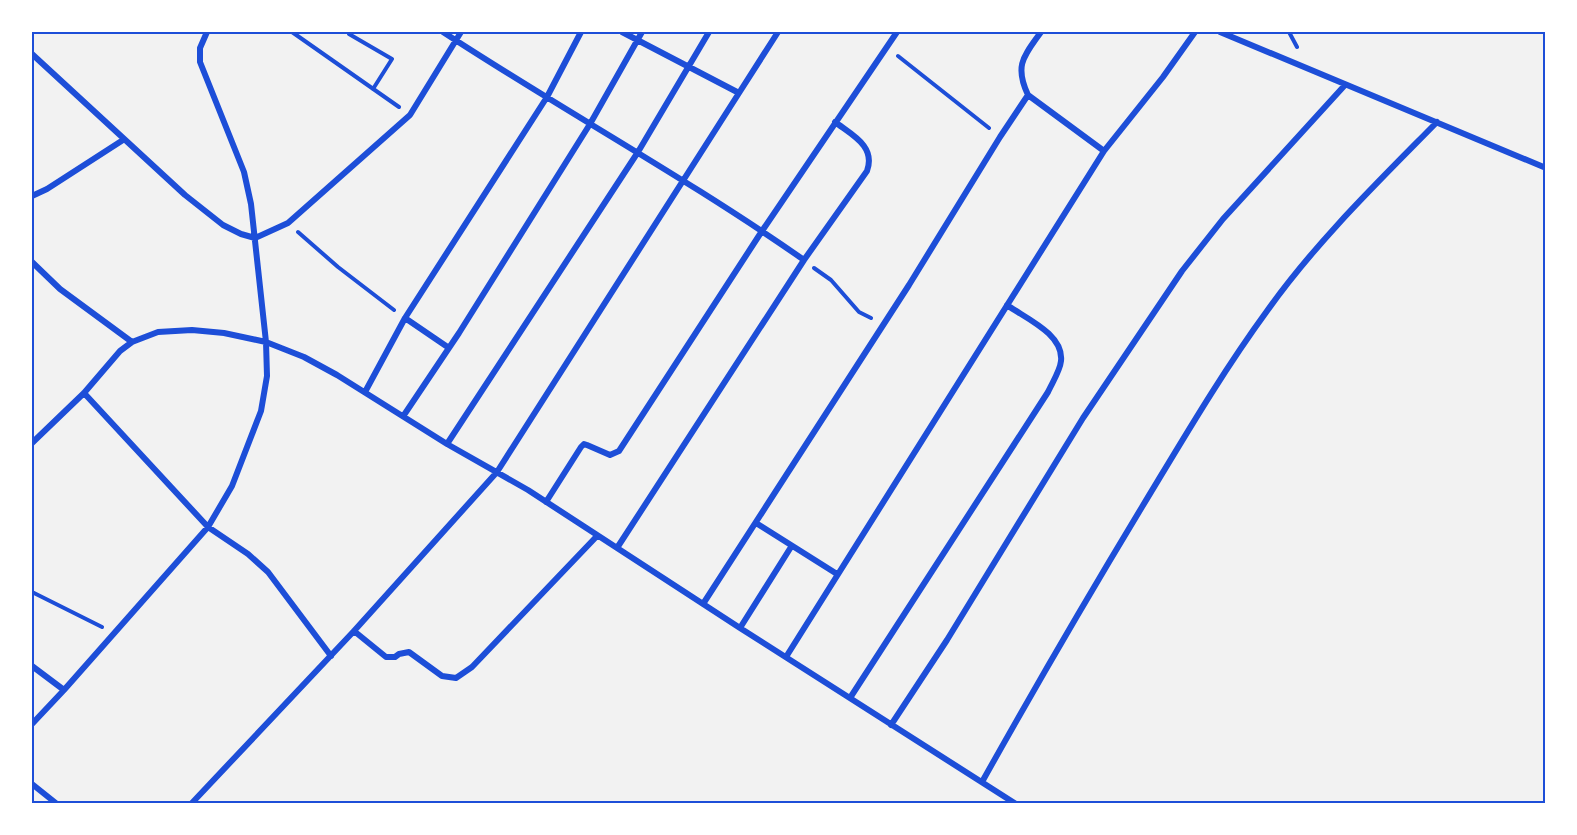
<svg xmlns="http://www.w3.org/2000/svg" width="1577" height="835" font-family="'Roboto Condensed',sans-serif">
<rect width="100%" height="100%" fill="#f2f2f2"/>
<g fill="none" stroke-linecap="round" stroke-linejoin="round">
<path stroke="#1d4ed8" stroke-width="4" d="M292,32L399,107
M350,32L349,34L392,59L373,89
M1289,32L1297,47
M898,56L989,128
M298,232L338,267L394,310
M814,268L831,280L859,312L871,318
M32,592L102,627"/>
<path stroke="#1d4ed8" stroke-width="6" d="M443,32C562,110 687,178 804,260
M622,32L739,93L778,32
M1220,32L1546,168
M32,54L185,195L223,225L241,234L255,238L288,223L410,115L461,32
M1028,95C1014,65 1024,56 1041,32
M32,196L47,189L123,140
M32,262L60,289L132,342L120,351L84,393L32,443
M405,318L449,348
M132,342L158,332L192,330L224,333L266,342L304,357L337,375L447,444L528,490L740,628L1016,804
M365,392L405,318L547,97L581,32
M84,393L208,527L248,554L268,572L331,656
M404,415L459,333L590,124L642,32
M447,444L638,152L709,32
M546,502L581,447L584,444L587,445L610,455L619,451L762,231L897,32
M756,523L837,574
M617,548L804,260L867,171C876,146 852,135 835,122
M703,604L909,285L1000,137L1028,95L1104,151L1163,77L1195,32
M740,628L791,547
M354,631L386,657H395L399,654L409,652L442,676L456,678L472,667L597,536
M786,657L1104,151
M32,666L64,690
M850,698L1048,392C1052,383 1060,371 1061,361C1064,334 1025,318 1007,305
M32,724L64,690L208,527L232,486L261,411L267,376L266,342L251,204L244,172L200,62V48L207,32
M891,725L947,640L1083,418L1182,271L1223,219L1345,85
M982,782C1034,689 1087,598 1142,507C1182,441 1221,374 1267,311C1316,242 1378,182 1437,122
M32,784L57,804
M191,804L354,631L497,472L739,93"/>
</g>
<rect width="1577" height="835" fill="none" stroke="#ffffff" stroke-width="66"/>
<rect x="33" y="33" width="1511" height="769" fill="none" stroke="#1d4ed8" stroke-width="2"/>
</svg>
